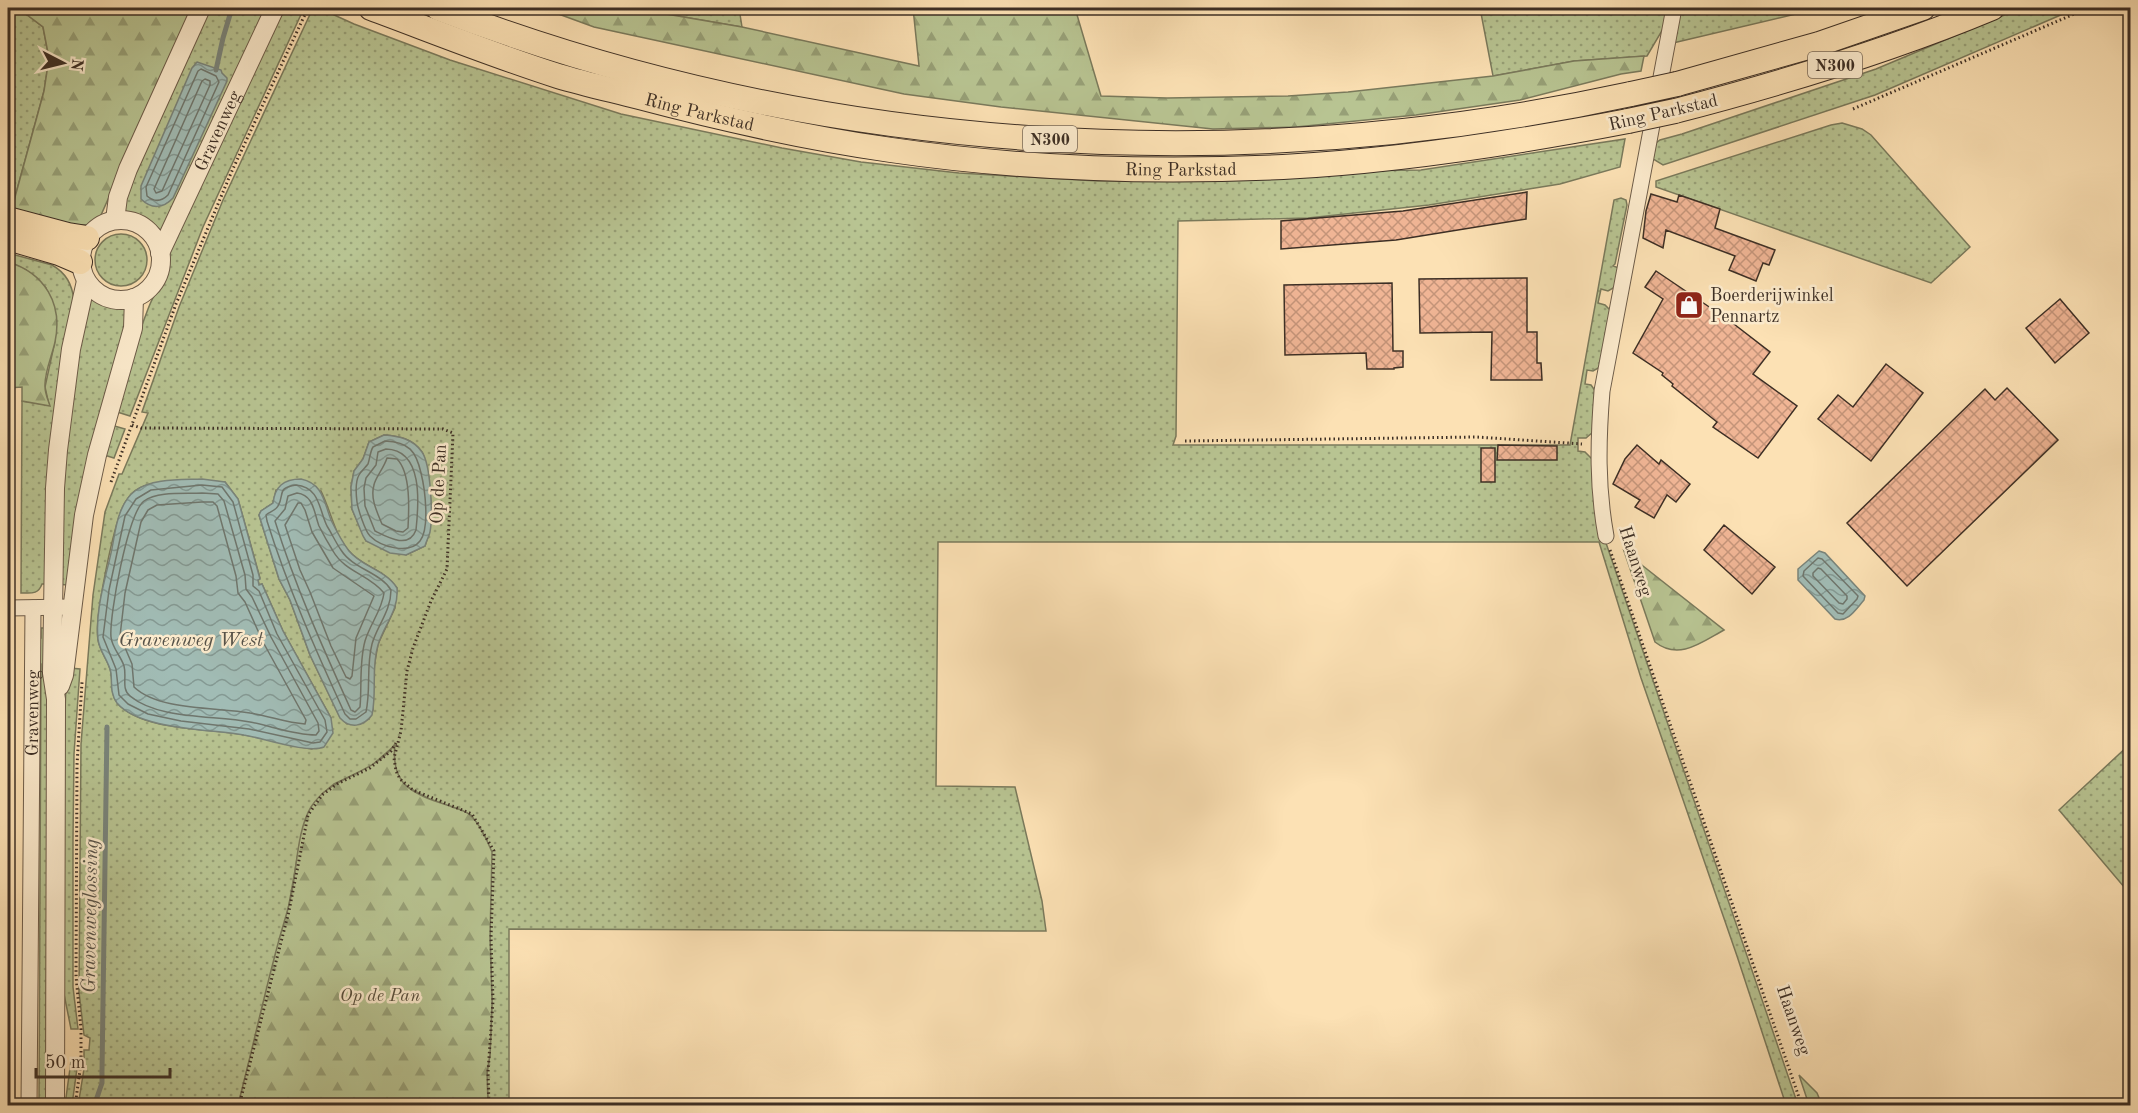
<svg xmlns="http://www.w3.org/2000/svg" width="2138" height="1113" font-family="'Old Standard TT',serif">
<defs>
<pattern id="grass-dots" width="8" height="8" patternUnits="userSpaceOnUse" patternTransform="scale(1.5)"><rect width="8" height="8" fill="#b8c492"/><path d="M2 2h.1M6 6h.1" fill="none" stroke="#97a077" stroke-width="1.8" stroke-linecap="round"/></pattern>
<pattern id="forest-firs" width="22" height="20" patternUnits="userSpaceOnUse" patternTransform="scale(1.5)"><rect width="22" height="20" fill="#b8c492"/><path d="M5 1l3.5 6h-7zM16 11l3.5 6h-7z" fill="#97a077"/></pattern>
<pattern id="water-waves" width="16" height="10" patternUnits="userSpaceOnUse" patternTransform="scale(1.5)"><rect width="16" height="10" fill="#a1bcb5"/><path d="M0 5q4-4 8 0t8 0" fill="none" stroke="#849993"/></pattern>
<pattern id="building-cross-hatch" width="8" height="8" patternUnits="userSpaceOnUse" patternTransform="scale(1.5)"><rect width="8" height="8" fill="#f0b595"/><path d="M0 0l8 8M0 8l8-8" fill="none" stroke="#c49479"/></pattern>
</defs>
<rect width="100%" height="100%" fill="#fce1b4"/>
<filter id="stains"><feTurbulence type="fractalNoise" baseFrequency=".00333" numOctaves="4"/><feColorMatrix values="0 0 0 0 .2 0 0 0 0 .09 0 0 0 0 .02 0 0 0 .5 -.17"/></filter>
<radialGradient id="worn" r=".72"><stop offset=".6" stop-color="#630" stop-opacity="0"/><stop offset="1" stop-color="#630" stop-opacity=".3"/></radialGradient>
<path fill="url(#grass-dots)" stroke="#7a7a5c" stroke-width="1.5" fill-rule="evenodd" d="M8,8H18L43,27L49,58L44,91L12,208L8,207Z
M208,8H268L163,232C151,222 140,215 124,213V197Z
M280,8H304L203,227L130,416L114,411C125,377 135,343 148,309C155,290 168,274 169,253Z
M313,8H319L354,24L450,60L621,114L782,148L861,162L959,173L1098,181H1177L1345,171L1421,170L1625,139L1620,167L1560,184L1429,205L1308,218L1178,221L1176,436L1173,445H1570L1614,200L1621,198L1626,200L1627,205L1615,264L1613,266L1619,268L1615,287L1608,291L1601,289L1598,303L1605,305L1610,310L1600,367L1593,371L1587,370L1585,384L1591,385L1596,392L1593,432L1586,438H1578V451L1585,452L1592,459C1591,489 1597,515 1606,543L1798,1105H1786L1737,956L1641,678L1599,542H938L936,786L1015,787L1042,901L1046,931L509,929V1105H488L487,1072L490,1055L492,1002L487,840L471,815L431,800L404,785L395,771L394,746L370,767L334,784L322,794L308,814L300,842L288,910L238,1105L78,1106L84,1069V1050H89L90,1038L84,1035L79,992L81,744L93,595L105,512L119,474H122L148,413L142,412L179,307L223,200ZM384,435C398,436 413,438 422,452C425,456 425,465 426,470C431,496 435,521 425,546L406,555L366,541L352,509L351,487L354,471L363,459L369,442ZM183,480L225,482L238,499L260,578L258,580L259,585L262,584L283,631L331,718L312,749C290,745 268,739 245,735C209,728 145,732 118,704C109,694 114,681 110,669C107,659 100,651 98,640C94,618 112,537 120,514C122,507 126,500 131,494C144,481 166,482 183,480ZM276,490L321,491C331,511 334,534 349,551C361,566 384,569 397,588L395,608L378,644L374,667L373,710L369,719L347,724L340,717L310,655L290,600L279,579L259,515L261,511L273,503Z
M631,8H739L742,27Z
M1480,8H1669L1663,29L1647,56L1574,61L1493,76Z
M1679,8H1821L1673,43Z
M2021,8H2077L1875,95L1663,165L1653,159L1656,143L1660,140L1682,134L1876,69Z
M1842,123L1862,129L1871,135L1970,247L1931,283L1656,187V181L1831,125Z
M95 260a26 26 0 1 1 52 0a26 26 0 1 1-52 0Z
M8,253L52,265C66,273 72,284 74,300L47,584H42C38,595 31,593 21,593L22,401L49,405L45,387L55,341L46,288L26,270L8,262Z
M91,299L108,306L125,309L128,322L67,585L57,584L72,379Z
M111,425L125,429L114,458L104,455Z
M41,628H48L46,1106L39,1105L41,664L36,658L35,639L41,638Z
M70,668L80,669L74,754L73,840V987L78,1029H71L63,989L65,712L66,684Z
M2130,744V894L2059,810Z
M71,1061H78L72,1105H65Z"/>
<path fill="url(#forest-firs)" stroke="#7a7a5c" stroke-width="1.5" d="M18,8H193L101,215L91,225H74L12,208L44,91L49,58L43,27Z
M542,8H631L742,27L919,66L913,8H1075L1101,96L1167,98L1288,96L1348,92L1493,76L1574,61L1644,56L1641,71L1621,74L1520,100L1416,115L1296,127L1213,129L1001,107L904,94L594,27Z
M8,262C45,273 63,304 55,342C52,356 44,373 45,387C45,393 48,400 50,406L22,401V387L8,388Z
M1624,551L1724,630C1702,642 1679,661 1655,642Z
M395,744C390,787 414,794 450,806C456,809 466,810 471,816C481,825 487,841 492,852L490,938L492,1002L490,1055L487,1072L488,1105H238C252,1051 264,995 279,940C283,925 288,911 291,896C297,869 297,830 311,807C331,775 374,775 395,744Z
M1799,1075L1817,1093L1822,1105H1809Z"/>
<path fill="url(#water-waves)" stroke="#79847b" stroke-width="1.5" d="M197,62L221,70L222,73L227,78V81L173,198C163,209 151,209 141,199V186L192,68Z
M384,435C399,436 413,439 422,452C431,465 433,516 430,532C429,537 426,541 425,546L406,555L390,553L366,541L363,536L352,509L351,487L354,471L363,459L369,442Z
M202,479L225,482L238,499L260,579L258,580L259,585L262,584L283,631L331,718L333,733L324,747C308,754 263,738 244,735C211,729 140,730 117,703C110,694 112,683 111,673C109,661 99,651 98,639C95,611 105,580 111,553C114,540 115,526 120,513C123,505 128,496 135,491C152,478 182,480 202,479Z
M301,479C325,484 324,505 332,522C337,532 343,543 349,551C362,567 386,570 397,588C399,610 384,625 378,645C371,668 377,692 372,715C363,727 350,729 340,718L310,655L290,600L279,579L259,515L261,511L273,503C275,487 283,479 301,479Z
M1819,551L1825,553L1865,596L1864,600C1856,609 1848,623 1835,619L1798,580V569Z"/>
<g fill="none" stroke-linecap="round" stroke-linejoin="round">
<path stroke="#6f766d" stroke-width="1.5" d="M201,69L216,76L219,82L168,195C161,202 154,202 147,196L146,187L198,71Z
M205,79L210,81V85L162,191L156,193L154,189L202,81Z
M385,441C409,442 416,451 421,473C425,489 430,528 420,541C409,555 381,547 370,536C365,531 358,509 357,502C356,494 355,482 359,475C361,471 365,468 368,464C370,458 370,452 373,447Z
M386,449C423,450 419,502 416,530C409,549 389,538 375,531L365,506L364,488L366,478L376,465L378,452Z
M387,458L397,459C411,473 409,510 408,528L403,532L396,531L382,524C377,512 370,498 374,485C375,478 384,468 387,458Z
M202,485L222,487L233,502L253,575V586L259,591L277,634L325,720L327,732L320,742L313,743L249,729L181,721L148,714L128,704L119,695L116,669L103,637L109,590L125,516L136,499L151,490Z
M296,485C320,487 319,510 327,526C332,534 336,543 341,550C353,569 380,572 391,590C391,611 377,626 372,644C366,667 371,689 366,712L356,719H350L345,714C316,651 288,588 267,521L266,515C270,512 276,510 278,506C285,494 276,488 296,485Z
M202,493L218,494L224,501L245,575L246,589L252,597L271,637L318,723L319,731L316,735C294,735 271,726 250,722C214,715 159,720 130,696C121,689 127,677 124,666C121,656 112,648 111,637C109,616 128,513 144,501C158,491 185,494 202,493Z
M297,493C314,495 314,513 319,526C323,534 328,543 333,551C345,572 370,575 384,593C382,610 370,624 365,641C359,663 362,685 360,707L355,712L351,710C323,648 295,586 275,521L285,509L288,496Z
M202,502H213L217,506L236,576L238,593L245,602L263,642L306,720L305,724C287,723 269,716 250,713C217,707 159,711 134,687L132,664L120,636L125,593L141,522L148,510L157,505Z
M298,503H301L305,510L312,532L333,568L374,596L356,638L352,676L350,679L346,677L331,646L310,592L300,570L285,525Z
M1818,558L1822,559L1858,596L1857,599L1843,614L1838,613L1803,576L1804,571Z
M1818,568L1821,569L1847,596V599L1843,604L1839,603L1813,576V573Z"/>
<path stroke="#79847b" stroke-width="5" d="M216,70L223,38L232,8
M94,1106L102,1083V1071L107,727"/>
</g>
<path fill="url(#building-cross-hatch)" stroke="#3d2f25" stroke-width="1.5" d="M1527,192L1526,219L1396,240L1281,249V221L1403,211Z
M1651,194L1677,202L1679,195L1720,209L1715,228L1775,250L1769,265L1763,263L1756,281L1729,270L1735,256L1666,230L1663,248L1643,238L1646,211Z
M1656,271L1730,321L1770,352L1753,374L1797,406L1758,458L1713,427L1717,422L1672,386L1673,384L1662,375L1663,373L1633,353L1663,299L1645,287Z
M1527,278V332H1537V363H1541L1542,380H1491L1492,332L1420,333L1419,279Z
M1392,283L1393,351H1403V367L1394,368V369H1367L1366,353L1285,355L1284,285Z
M2060,299L2089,333L2055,363L2026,328Z
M1886,364L1923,393L1871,461L1818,419L1838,395L1853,407Z
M2007,388L2058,440L1907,586L1847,523L1985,389L1995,400Z
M1498,445L1557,446V460H1497Z
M1637,445L1659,464L1661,460L1690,484L1676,502L1667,495L1654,518L1635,507L1640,500L1613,484L1625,459Z
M1481,448H1495V482H1481Z
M1724,525L1775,567L1752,594L1704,550Z"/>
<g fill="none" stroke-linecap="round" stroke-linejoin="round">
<g stroke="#6d5c49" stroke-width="17">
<g id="minor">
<path d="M1606,536C1597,487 1598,441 1602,391L1674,8"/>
<path d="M8,608L71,607"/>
<path id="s1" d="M29,1106L33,608"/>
</g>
</g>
<g stroke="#6d5c49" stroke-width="20">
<g id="tertiary">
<circle cx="121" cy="260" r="40"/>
<path d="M115,220L118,197L128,169L201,8"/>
<path id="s2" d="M160,253L275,8"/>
<path d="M60,686L64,675L84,515L97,455L133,328L134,298"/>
<path d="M55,1106L56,699L52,673L55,488L58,450L71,349L86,281"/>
</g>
</g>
<g stroke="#3d2f25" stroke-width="26">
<g id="trunk">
<path id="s3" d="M371,8C433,31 495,56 558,76C585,84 612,90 639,97C722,119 807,138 891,150C1021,169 1153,173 1283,167C1399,161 1514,143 1628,121"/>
<path d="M438,8C817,154 1234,180 1631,94"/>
<path d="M1677,84L1819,44L1923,8"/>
<path d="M1675,111C1783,83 1889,51 1992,8"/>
<path d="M8,219L68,235L87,238"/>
<path d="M8,238L59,253L80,262"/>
</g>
</g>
<path stroke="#3d2f25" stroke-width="3" stroke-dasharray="1.5 3" stroke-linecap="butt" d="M1853,109L2088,8
M132,425L141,428L443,429L453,433L447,569L431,601L413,648L407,671L401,731L394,758L396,771L400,779L413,790L472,814L494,851L491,938L493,1001L488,1072L489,1106
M1185,441L1477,437L1582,444
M111,482L176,304L231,173L308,8
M1610,550L1802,1106
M75,1106L81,1063V1029L76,976L77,765L82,682
M239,1106L289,911L308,815L322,795L337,784L370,768L391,751L396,743"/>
<use href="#minor" stroke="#fdecce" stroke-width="15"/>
<use href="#tertiary" stroke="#fdecce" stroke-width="18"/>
<use href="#trunk" stroke="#fce1b4" stroke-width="24"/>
<g stroke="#3d2f25" stroke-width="26" stroke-linecap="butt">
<path id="trunk-bridge" d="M1631,94L1677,84
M1628,121L1675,111"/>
</g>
<use href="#trunk-bridge" stroke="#fce1b4" stroke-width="24"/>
</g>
<defs>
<g id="shop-square" transform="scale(1.5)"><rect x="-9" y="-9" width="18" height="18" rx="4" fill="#8f2418" stroke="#fdecce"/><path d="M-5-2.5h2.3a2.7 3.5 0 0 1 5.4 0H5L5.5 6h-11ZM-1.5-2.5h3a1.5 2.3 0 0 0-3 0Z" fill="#fff"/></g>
</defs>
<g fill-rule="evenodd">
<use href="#shop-square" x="1689" y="305"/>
</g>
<g text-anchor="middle" stroke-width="5" stroke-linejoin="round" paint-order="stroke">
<g fill="#fdecce" stroke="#776858" stroke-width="1.5">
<rect x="1808" y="52" width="54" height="26" rx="4.5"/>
<rect x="1023" y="126" width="54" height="26" rx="4.5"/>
</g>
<g font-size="16" font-weight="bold" fill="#3d2f25">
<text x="1835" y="71">N300</text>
<text x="1050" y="145">N300</text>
</g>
<g font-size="18" fill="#3d2f25" stroke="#fdecce">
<text dy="6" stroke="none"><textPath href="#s3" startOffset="345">Ring Parkstad</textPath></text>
<text transform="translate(1663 112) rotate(-13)" y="6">Ring Parkstad</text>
<text dy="6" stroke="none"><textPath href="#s2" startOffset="135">Gravenweg</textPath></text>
<text dy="6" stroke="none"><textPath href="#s3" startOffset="831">Ring Parkstad</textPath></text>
<text transform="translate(438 484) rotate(-87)" y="6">Op de Pan</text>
<text transform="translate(1636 561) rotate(72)" y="6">Haanweg</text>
<text dy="6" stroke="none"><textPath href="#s1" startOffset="393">Gravenweg</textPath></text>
<text transform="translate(1794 1020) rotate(71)" y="6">Haanweg</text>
</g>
<g font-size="18" fill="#3d2f25" stroke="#fdecce" text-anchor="start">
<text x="1710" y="301">Boerderijwinkel<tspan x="1710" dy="21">Pennartz</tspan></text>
</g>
<g font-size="18" font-style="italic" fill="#564d3b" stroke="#fdecce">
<text x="380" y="1001">Op de Pan</text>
</g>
<g font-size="20" font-style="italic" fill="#565249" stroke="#fdecce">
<text x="191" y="646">Gravenweg West</text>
<text transform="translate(89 916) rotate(-89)" y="7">Gravenweglossing</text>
</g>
</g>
<rect width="2138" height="1113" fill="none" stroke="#fce1b4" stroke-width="30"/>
<rect x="9" y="9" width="2120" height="1095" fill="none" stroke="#3d2f25" stroke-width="3"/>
<rect x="15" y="15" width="2108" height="1083" fill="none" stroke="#3d2f25" stroke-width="1.5"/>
<g transform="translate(63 63) rotate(97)" stroke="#fdecce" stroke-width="4.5" paint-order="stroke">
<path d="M0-4.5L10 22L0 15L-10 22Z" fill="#3d2f25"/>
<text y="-9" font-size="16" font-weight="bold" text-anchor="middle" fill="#3d2f25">N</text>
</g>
<path d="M36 1068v9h134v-9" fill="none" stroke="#3d2f25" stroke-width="3"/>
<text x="45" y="1068" font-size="18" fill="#3d2f25" stroke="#fdecce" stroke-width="4.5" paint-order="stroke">50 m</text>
<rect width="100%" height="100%" filter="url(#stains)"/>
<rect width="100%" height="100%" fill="url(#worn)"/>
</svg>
